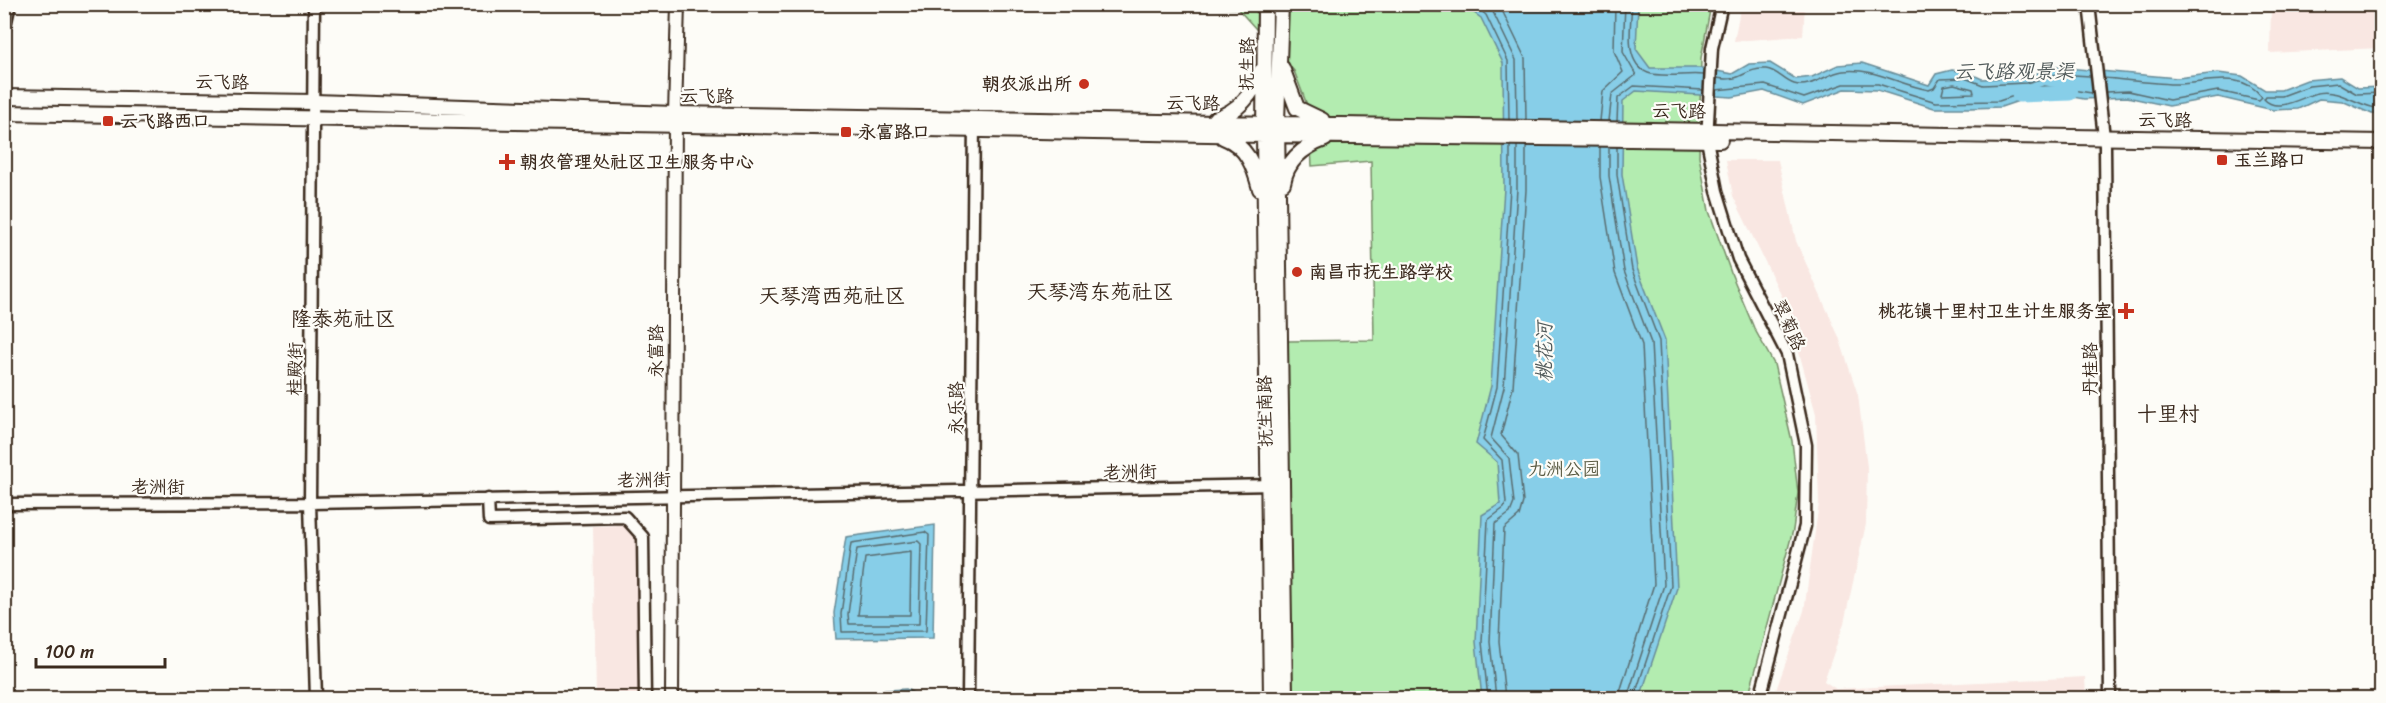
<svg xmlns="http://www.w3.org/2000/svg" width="2386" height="703" font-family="Sriracha,'LXGW WenKai TC',sans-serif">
<rect width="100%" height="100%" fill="#fdfcf7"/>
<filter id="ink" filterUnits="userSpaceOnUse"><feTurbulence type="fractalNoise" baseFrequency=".0167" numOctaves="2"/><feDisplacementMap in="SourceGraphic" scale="12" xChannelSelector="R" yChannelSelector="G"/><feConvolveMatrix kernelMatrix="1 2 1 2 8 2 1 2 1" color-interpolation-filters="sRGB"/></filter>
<g filter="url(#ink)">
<path fill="#f9e7e2" d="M1741,5H1805L1803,36L1734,41Z
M2271,5H2381V48L2270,53Z
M1726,160H1778L1796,241L1839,337L1858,395L1867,467L1866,524L1844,623L1824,681L1836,689L2085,677L2086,698H1777L1776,690L1804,611L1819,503L1816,414L1786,305L1733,196Z
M623,525L638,542L639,698H596L593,526Z"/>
<path fill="#b3ecb0" stroke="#778b67" stroke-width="1.5" d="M1180,5H1711L1701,58L1699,156L1709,211L1731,273L1754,328L1774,364L1792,441L1798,493L1793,530L1751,687V698H1290L1288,341L1374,340L1371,161L1312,166L1309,110L1294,71L1237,8Z"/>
<path fill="#87cee8" stroke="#698c97" stroke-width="1.5" d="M1463,5H1638L1636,49L1650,68H1702L1732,74L1749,64L1770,63L1796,79L1812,77L1838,65L1862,63L1929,85L1936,74L1952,70L1967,72L1982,79L2025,77L2056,67L2177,78L2218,73L2242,76L2265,90H2281L2307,80L2340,77L2358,88L2381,87V114H2372L2342,101L2319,99L2298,109L2273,110L2218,97L2169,106L2127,97L2084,99L2045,92L2001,107L1971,108H1934L1877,90L1845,89L1803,105L1764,91L1732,97L1636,91L1623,101L1622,174L1637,268L1665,340L1677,588L1640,698H1482L1476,642L1482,515L1500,504L1497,462L1476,444L1491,386L1504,188L1503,63L1481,18Z
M935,525L933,638L836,639L834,613L846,537Z
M906,689L923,698H854L869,691Z"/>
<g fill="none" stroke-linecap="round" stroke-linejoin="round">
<path stroke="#596c6f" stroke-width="1.5" d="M1473,4L1486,15L1508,61L1509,119
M1485,4L1493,12L1516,60L1517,120
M1499,4L1525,58L1526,120
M1632,4C1631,25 1623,63 1648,73C1661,78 1689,73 1704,75
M1717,78C1742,83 1743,68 1766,69C1777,70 1784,81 1794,84C1811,89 1827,73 1843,71C1873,67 1899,85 1929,90L1934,88L1940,79L1965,78L1983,85L2026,83L2057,74L2090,76
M2104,78C2127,80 2151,83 2174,84C2204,85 2240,68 2262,97L2259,100L2218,91L2169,100L2128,91L2106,92
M1954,84L1973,89L1974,93L1942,94L1944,86Z
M1716,90L1765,85L1804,98L1844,84H1878L1936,102L1999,101L2044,86L2092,93
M2382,93L2357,94L2338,83L2309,86L2282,96H2266L2264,99C2277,114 2302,97 2317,93C2341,88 2359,108 2382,109
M1600,121L1603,91L1623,72L1614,51L1615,4
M1609,121L1612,94L1636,75L1623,52L1625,4
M1617,121L1618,98L1634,86L1703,90
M1600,147V177L1615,273L1642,345L1654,584L1618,698
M1609,147V176L1624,271L1651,343L1664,585L1627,698
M1617,147V175L1632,270L1659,341L1671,586L1634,698
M925,532L929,535L926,631L842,632L841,614L851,543Z
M918,541L921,544L919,624H849L848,614L857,549Z
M911,552L910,615H858L865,558Z
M1488,698L1482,642L1488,520L1504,508L1506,503L1502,460L1483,440L1497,387L1510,188V146
M1496,698L1490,642L1495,524L1510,513L1514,503L1509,458L1491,438L1504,387L1517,189V146
M1505,698L1499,641L1504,529L1519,516L1523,502L1518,455L1501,435L1513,387L1526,190V146"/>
<path stroke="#87cee8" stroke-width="15" d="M2019,95L2070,93"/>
<g stroke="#3b2a1e" stroke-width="15">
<path id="minor" d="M314,4L310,503L316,698
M1722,4L1712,48L1707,140L1717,191L1738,259L1787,354L1806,445L1805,526L1760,698
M2089,4L2105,146L2110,698
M4,30L10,4
M488,499L489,520L625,517L643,537L645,698
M4,504L310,503L1275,485
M968,698L974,123"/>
</g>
<g stroke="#3b2a1e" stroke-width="16">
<path id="tertiary" d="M672,698L675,114L678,4"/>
</g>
<g stroke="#3b2a1e" stroke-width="18">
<path id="secondary" d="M1265,4L1264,135L1271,698
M1281,4L1277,122L1285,698
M1282,68L1297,108L1322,120
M4,97L315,102L675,114L2382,142
M4,113L1264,135L1720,140
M1215,119C1239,111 1253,95 1261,71
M1223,137C1247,146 1254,166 1260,189
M1283,183C1287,160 1303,147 1325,139"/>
</g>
<use href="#minor" stroke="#fdfcf7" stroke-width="10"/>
<use href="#tertiary" stroke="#fdfcf7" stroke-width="12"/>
<use href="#secondary" stroke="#fdfcf7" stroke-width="14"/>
</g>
</g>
<g fill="#c8321e" stroke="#fdfcf7" stroke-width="2">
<circle cx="1084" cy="84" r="6"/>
<rect x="102" y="115" width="12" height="12" rx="3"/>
<rect x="840" y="126" width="12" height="12" rx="3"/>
<rect x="2216" y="154" width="12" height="12" rx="3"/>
<path d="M504 153h6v6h6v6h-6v6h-6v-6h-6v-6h6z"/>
<circle cx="1297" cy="272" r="6"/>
<path d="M2123 302h6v6h6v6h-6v6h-6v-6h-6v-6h6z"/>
</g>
<g text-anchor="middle" stroke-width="4.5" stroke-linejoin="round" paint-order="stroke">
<g font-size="18" fill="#3b2a1e" stroke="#fdfcf7">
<text transform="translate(1247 64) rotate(-89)" y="6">抚生路</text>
<text transform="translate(222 82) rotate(1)" y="6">云飞路</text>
<text transform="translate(707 96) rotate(1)" y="6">云飞路</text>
<text transform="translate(1193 103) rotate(1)" y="6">云飞路</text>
<text transform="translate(1679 111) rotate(1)" y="6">云飞路</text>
<text transform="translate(2165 120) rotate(1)" y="6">云飞路</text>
<text transform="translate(1789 325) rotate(65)" y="6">翠菊路</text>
<text transform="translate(656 351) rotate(-90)" y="6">永富路</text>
<text transform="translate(295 369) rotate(-89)" y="6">桂殿街</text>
<text transform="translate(2090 369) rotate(-90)" y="6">丹桂路</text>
<text transform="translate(956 408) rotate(-90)" y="6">永乐路</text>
<text transform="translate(1265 411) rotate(-91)" y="6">抚生南路</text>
<text transform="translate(1130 472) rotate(-1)" y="6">老洲街</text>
<text transform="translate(644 480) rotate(-1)" y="6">老洲街</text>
<text x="158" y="493">老洲街</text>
</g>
<g font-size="18" font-weight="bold" fill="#3b2a1e" stroke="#fdfcf7" text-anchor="start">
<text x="1072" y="90" text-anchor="end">朝农派出所</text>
<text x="120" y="127">云飞路西口</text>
<text x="858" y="138">永富路口</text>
<text x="2234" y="166">玉兰路口</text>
<text x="520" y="168">朝农管理处社区卫生服务中心</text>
<text x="1309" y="278">南昌市抚生路学校</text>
<text x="2112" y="317" text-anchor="end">桃花镇十里村卫生计生服务室</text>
</g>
<g font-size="18" fill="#595a42" stroke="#fdfcf7">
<text x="1564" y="475">九洲公园</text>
</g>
<g font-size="20" font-style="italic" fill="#525b5b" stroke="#fdfcf7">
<text x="2014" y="78">云飞路观景渠</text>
<text transform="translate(1544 352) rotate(-90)" y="7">桃花河</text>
</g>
<g font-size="21" fill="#3b2a1e" stroke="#fdfcf7">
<text x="1100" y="299">天琴湾东苑社区</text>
<text x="832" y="303">天琴湾西苑社区</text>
<text x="343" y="326">隆泰苑社区</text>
<text x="2168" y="421">十里村</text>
</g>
</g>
<rect width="2386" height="703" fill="none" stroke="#fdfcf7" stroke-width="24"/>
<rect x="12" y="12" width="2362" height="679" fill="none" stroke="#3b2a1e" stroke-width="2" filter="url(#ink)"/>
<path d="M36 658v9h129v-9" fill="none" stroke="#3b2a1e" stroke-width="3"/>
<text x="45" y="658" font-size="18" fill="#3b2a1e" stroke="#fdfcf7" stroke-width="4.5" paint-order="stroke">100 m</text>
</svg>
